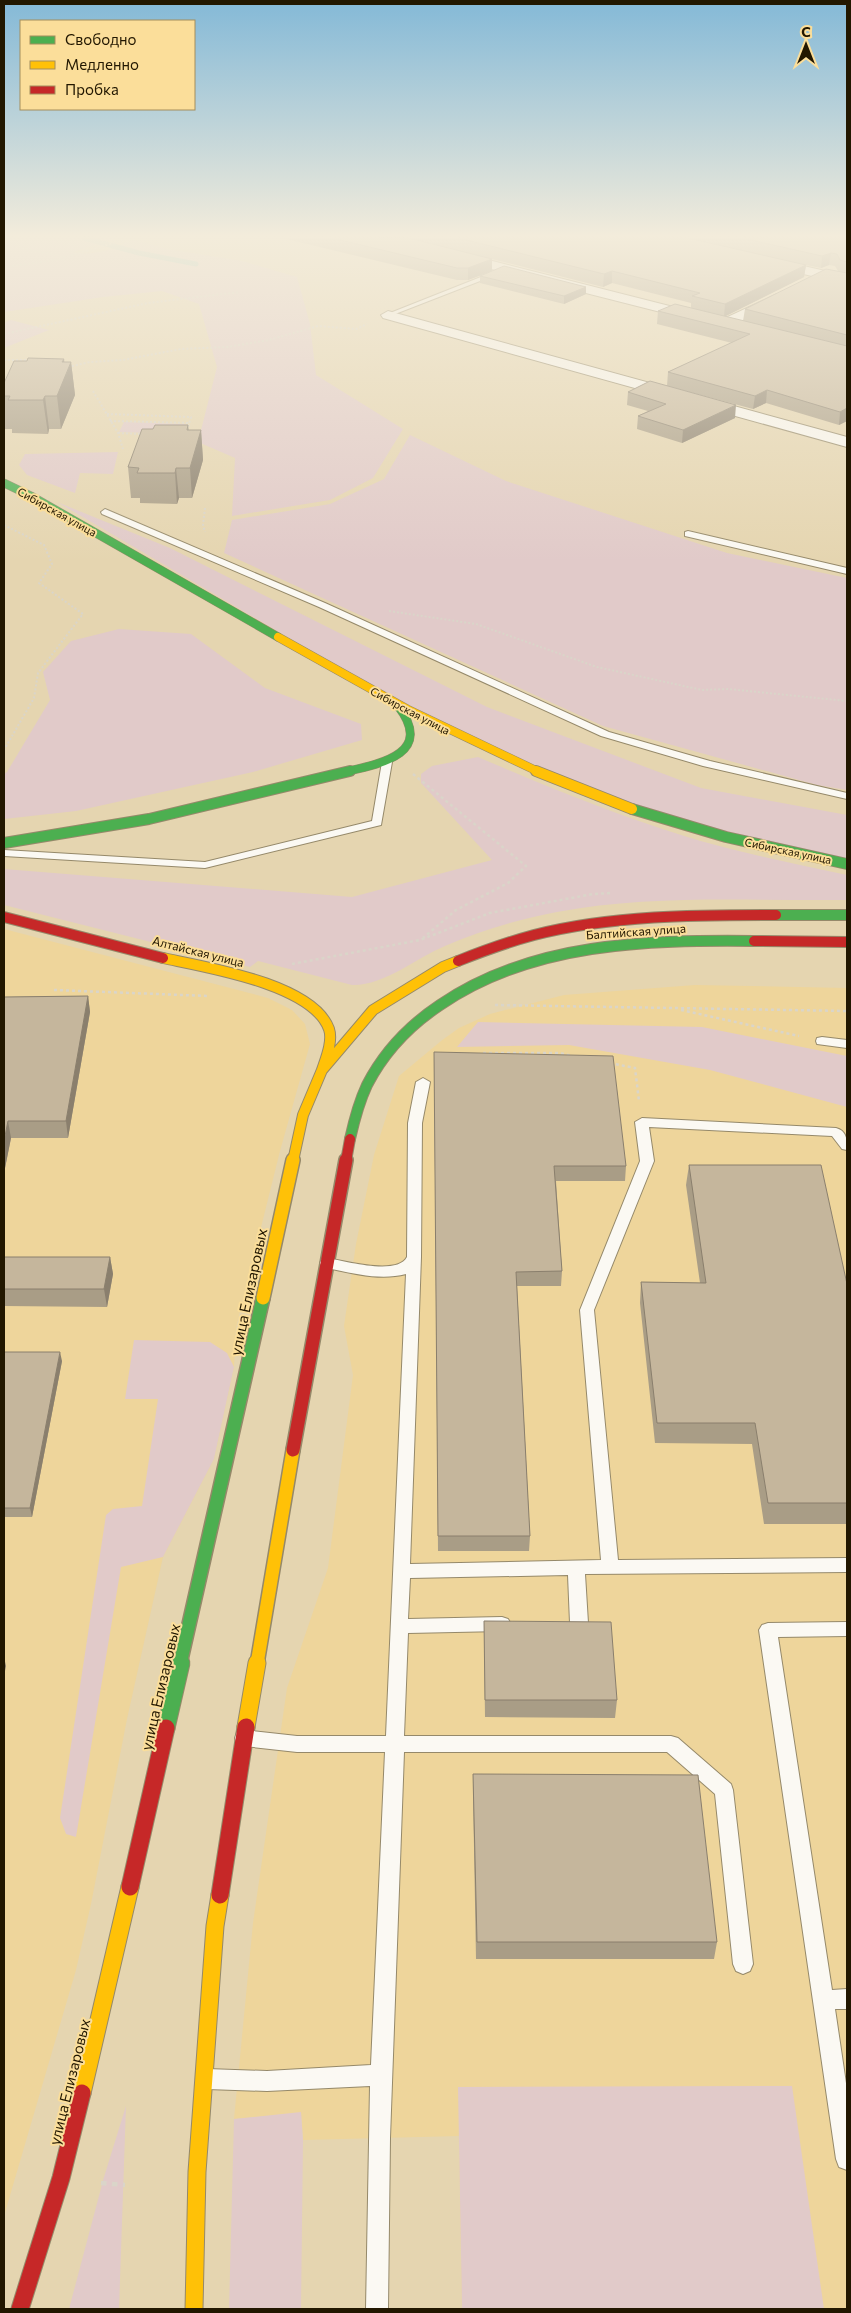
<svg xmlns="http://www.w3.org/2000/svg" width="851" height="2313" font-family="Commissioner,sans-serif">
<rect width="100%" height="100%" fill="#e5d5b0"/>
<path fill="#eed59b" d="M4,929L268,998L292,1010L305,1024L310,1044L280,1151L236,1328L234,1367L214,1459L163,1557L127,1719L91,1904L76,1970L4,2216Z
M695,985L847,988V2309H462L459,2136L303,2140L301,2113L234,2119L253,1923L287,1688L328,1568L353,1375L344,1326L356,1244L374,1155L399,1076L441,1041L459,1028L490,1014L564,995Z"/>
<path fill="#e1cac9" d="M4,238H116L73,252C94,257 114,249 133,239L167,249L242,261L297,277L310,324L316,375L403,429L373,478L330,500L232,516L235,458L198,442L217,367L199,304L162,291L103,297L4,312Z
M11,320L49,330L4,348V323Z
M124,422L186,424L182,434L119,432Z
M410,435L506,481L727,553L847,578V790L817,785L603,726L224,553L232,520L330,504L384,479Z
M118,452L113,474L80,473L75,493L27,475L19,465L25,454Z
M57,502L170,548L487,707L701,788L847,815V860L772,844L677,819L577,784L436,720L320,656Z
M119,629L191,634L265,688L361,724L362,740L253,772L76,811L4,819V774L7,772L50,700L43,672L71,641Z
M478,757C545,786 611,813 681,835C735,852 792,863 847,875V900C751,901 652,894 557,912C519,919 480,931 445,946C416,958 384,986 352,985L258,961L250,967L4,905V869L352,897L492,860L421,783V774L432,766Z
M478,1022L702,1027L847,1056V1107L710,1070L569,1045L457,1047Z
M134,1340L210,1342L227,1353L234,1367L214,1459L163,1557L121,1567L76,1837L66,1834L60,1818L106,1515L113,1509L142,1506L158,1399H125Z
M792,2086L824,2309H462L458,2087Z
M126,2106L119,2309H69L104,2177Z
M301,2112L303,2140L301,2309H229L234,2119Z"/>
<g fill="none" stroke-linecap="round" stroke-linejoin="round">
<path stroke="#8ec1bd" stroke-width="5" d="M84,238L139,253L196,264"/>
<g stroke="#95896a" stroke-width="2">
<path id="lane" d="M496,271L498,274L390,316L385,315Z
M105,509L325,603L609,732L710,761L847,793V799L703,766L601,736L319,607L102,514L101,512Z
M688,531L847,568V574L685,536V532Z
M387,759L392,762L381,825L205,868L4,856V850L205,862L372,821L382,762Z
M822,1037L847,1040V1048L817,1044L816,1041L817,1038Z
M423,1078L430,1082L422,1123L421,1257L410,1564L601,1560L580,1310L640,1161L635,1122L642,1118L836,1128C847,1131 847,1140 847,1150L842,1149L832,1136L649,1127L654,1161L594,1310L618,1560L847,1558V1572L585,1574L588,1623L585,1628L579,1630L573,1628L570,1623L568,1575L410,1578L408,1619L502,1617L508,1619L511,1624L508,1629L502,1631L408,1633L404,1736H671L678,1738L731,1784L733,1790L753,1964L750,1971L743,1974L736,1971L733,1964L715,1794L667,1752H404L390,2138L388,2309H366L370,2086L267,2091L207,2089L200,2086L196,2079L200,2072L207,2069L267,2071L371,2065L385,1752H297L244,1746L237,1744L235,1738L237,1732L244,1730L297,1736H386L406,1274C380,1281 352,1273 327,1268L322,1267L320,1263L322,1259L327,1258C345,1261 397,1276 407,1257L408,1123L416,1082Z
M847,1622V1636L778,1637L832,1990L847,1989V2009H835L847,2090V2170L839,2167L836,2159L759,1630L762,1625L768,1623Z"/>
</g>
<g stroke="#95896a" stroke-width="2">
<path id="street" d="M380,238H402L705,315L707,318L700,322L381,241Z
M769,258L847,276V284L764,265L762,262Z
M777,294L782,295L784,298L782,301L729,327L724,328L717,324L719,321Z
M388,311L847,437V447L383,318L381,315Z"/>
</g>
<g stroke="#95896a" stroke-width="9">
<path id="fast-far3" d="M4,483L31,496L278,637
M344,772C380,764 435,754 398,706"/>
</g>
<g stroke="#95896a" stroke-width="12">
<path id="fast-far2" d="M632,809L726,837L847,864
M4,843L149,819L350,771
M776,915H847
M350,1139C354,1121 359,1102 367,1085C384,1052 410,1025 440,1005C532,942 647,940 754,941"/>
</g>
<g stroke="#95896a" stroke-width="16">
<path id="fast-far1" d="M180,1664L263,1298"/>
</g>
<g stroke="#95896a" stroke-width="19">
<path id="fast" d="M166,1728L181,1663"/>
</g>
<g stroke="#95896a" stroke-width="9">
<path id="slow-far3" d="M278,637L407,709L539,772"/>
</g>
<g stroke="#95896a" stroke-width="12">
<path id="slow-far2" d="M536,771L632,809
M163,958C205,967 313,984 329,1029C333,1041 326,1058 322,1070
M293,1161L303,1115L322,1070L373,1010L443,967L458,961"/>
</g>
<g stroke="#95896a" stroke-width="16">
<path id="slow-far1" d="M263,1298L293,1160
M257,1664L293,1450"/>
</g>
<g stroke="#95896a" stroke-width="19">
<path id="slow" d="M246,1727L257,1663
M82,2093L130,1887
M194,2309L197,2172L215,1926L220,1895"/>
</g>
<g stroke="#95896a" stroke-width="12">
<path id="jam-far2" d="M4,917L163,958
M754,941L847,942
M458,961C483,951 508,942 534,935C612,915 695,915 776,915
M346,1161L350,1139"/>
</g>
<g stroke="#95896a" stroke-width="16">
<path id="jam-far1" d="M293,1450L346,1160"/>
</g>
<g stroke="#95896a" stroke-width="19">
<path id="jam" d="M130,1887L166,1728
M220,1895L246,1727
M20,2309L61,2178L82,2093"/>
</g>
<path stroke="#dad5c9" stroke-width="2" stroke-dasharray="2 2" stroke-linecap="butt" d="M5,238L23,248L64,257
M49,238L89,250
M4,267L56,260L130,238
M4,334L148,303L240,292
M4,360H29
M68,367L90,362L123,360L181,349L227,347L269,340L318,326L356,329L367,324
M93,391L118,433L123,449
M107,414L191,417L187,430
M110,421L189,423
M118,433L142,434
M205,508L203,525L205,532
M4,525L44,545L52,564L39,583L83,614L38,673L34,698L4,750
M389,611L476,624L597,667L702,690L728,689L847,701"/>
<path stroke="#dad5c9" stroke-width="2.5" stroke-dasharray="3 3" stroke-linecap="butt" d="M413,774L526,866L508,883L456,910L423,938
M292,964L420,940L490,913L593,894L612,893
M54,990L208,996
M495,1005L847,1011
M681,1010L799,1036
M483,1053H560L572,1056
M610,1063L635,1068L639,1101"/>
<path stroke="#dad5c9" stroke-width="4.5" stroke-dasharray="5.5 5.5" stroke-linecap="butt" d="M101,2183L125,2185"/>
<use href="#lane" fill="#fbf9f3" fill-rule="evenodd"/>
<use href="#street" fill="#fbf9f3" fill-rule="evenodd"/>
<use href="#fast-far3" stroke="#4caf50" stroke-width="8"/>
<use href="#fast-far2" stroke="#4caf50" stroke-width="10"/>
<use href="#fast-far1" stroke="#4caf50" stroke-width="13"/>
<use href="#fast" stroke="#4caf50" stroke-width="17"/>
<use href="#slow-far3" stroke="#ffc107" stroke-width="8"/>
<use href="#slow-far2" stroke="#ffc107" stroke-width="10"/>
<use href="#slow-far1" stroke="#ffc107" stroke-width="13"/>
<use href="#slow" stroke="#ffc107" stroke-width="17"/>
<use href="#jam-far2" stroke="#c62828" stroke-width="10"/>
<use href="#jam-far1" stroke="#c62828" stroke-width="13"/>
<use href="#jam" stroke="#c62828" stroke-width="17"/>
</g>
<path fill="#a99d86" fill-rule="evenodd" d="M282,238H847V421L839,425L766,403L753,409L667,386L668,372L732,343L657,324L658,311L691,308V303L612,283L603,287L492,259V271L468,280H457ZM806,265L821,268L829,265L835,266L838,271L745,309L743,321L725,316L804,277Z
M480,276L586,287V294L564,304L480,283Z
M64,362H71L75,395L61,429H49L48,434L12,433V429H4V383Z
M628,392L735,418L682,443L637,429L638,416L648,411L627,405Z
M188,425L189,430H201L203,460L192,498H179L177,504L140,503V498H131L128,467L153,429Z
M88,996L90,1012L68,1138H11L4,1173V997Z
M434,1052L626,1166L625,1181H556L562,1271L561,1286H517L530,1536L529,1551H438Z
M689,1165L847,1284V1524H764L752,1444L655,1443L640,1303L641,1282L700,1283L686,1185Z
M4,1257H110L113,1274L107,1307L4,1306Z
M4,1352L62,1361L32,1517H4Z
M484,1621L617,1700L615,1718L485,1717L484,1639Z
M473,1774L717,1942L714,1959H476L473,1792Z"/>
<path fill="#8a7f6d" d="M831,253L829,265L821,268L822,256Z
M492,259V271L468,280V268Z
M806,265L804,277L724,317L725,304Z
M612,271V283L603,287L604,274Z
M586,287V294L564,304V296Z
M64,359L66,375L71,362L75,395L61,429L57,396L62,362Z
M767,390L766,403L753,409L755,396Z
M45,396L49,429L48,434L43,400Z
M736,405L735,418L682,443L683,430Z
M847,408V421L839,425L840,412Z
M201,430L203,460L192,498L190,468Z
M176,468L179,498L177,504L175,473Z
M88,996L90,1012L68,1138L66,1121Z
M8,1121L11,1138L4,1173V1141Z
M110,1257L113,1274L107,1307L104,1289Z
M60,1352L62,1361L32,1517L30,1508Z
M4,1657L6,1666L4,1676Z"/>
<path fill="#c5b69c" stroke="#8a7f6d" d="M332,238H409L492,259L468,268H457Z
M458,238H688L806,265L725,304L692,296L700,293L612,271L604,274Z
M742,238H847V262L840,260L837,254L831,253L822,256Z
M504,266L586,287L564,296L480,276Z
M826,269L847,273V335L745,309Z
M675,304L847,346V408L840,412L767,390L755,396L668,372L750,334L658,311Z
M28,358L64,359L62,362H71L57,396H45L43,400H8L10,396H4V383L14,361H27Z
M650,381L736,405L683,430L638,416L666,404L628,392Z
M155,425H188L187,430H201L190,468H176L175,473H137L139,468L128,467L142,429H153Z
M88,996L66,1121H8L4,1141V997Z
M434,1052L613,1056L626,1166H554L562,1271L516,1272L530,1536H438Z
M689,1165H821L847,1284V1503H768L755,1423H657L641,1282L706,1283Z
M4,1257H110L104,1289H4Z
M4,1352H60L30,1508H4Z
M484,1621L611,1622L617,1700H485Z
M473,1774L698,1775L717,1942H477Z"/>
<linearGradient id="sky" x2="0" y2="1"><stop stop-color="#84b9d7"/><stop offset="0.42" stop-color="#f3ecdb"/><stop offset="1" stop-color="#f3ecdb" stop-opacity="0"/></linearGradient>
<rect width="851" height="562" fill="url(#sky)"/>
<g text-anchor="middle" stroke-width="4" stroke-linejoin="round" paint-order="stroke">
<g font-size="11" fill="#221700" stroke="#fbde9a">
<text transform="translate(57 512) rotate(29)" y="4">Сибирская улица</text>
<text transform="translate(410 711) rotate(28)" y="4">Сибирская улица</text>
<text transform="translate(788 851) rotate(12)" y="4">Сибирская улица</text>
</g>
<g font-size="12" fill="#221700" stroke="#fbde9a">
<text transform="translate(636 932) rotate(-4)" y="4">Балтийская улица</text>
<text transform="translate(198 952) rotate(14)" y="4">Алтайская улица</text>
</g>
<g font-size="15" fill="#221700" stroke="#fbde9a">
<text transform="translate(249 1292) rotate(-78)" y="5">улица Елизаровых</text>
<text transform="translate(161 1687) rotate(-77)" y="5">улица Елизаровых</text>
<text transform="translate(70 2082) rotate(-76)" y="5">улица Елизаровых</text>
</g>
</g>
<rect width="851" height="2313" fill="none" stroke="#221700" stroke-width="10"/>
<rect x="20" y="20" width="175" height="90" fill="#fbde9a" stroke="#a48e5c"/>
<rect x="30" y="36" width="25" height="8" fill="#4caf50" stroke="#a48e5c"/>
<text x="65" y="45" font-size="15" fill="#221700">Свободно</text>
<rect x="30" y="61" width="25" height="8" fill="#ffc107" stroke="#a48e5c"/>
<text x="65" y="70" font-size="15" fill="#221700">Медленно</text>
<rect x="30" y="86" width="25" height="8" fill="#c62828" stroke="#a48e5c"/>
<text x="65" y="95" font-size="15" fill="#221700">Пробка</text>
<g transform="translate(806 45)" stroke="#fbde9a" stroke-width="4" paint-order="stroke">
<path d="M0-4L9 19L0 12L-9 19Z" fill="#221700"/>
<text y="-8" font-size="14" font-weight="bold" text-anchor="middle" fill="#221700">С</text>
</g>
</svg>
